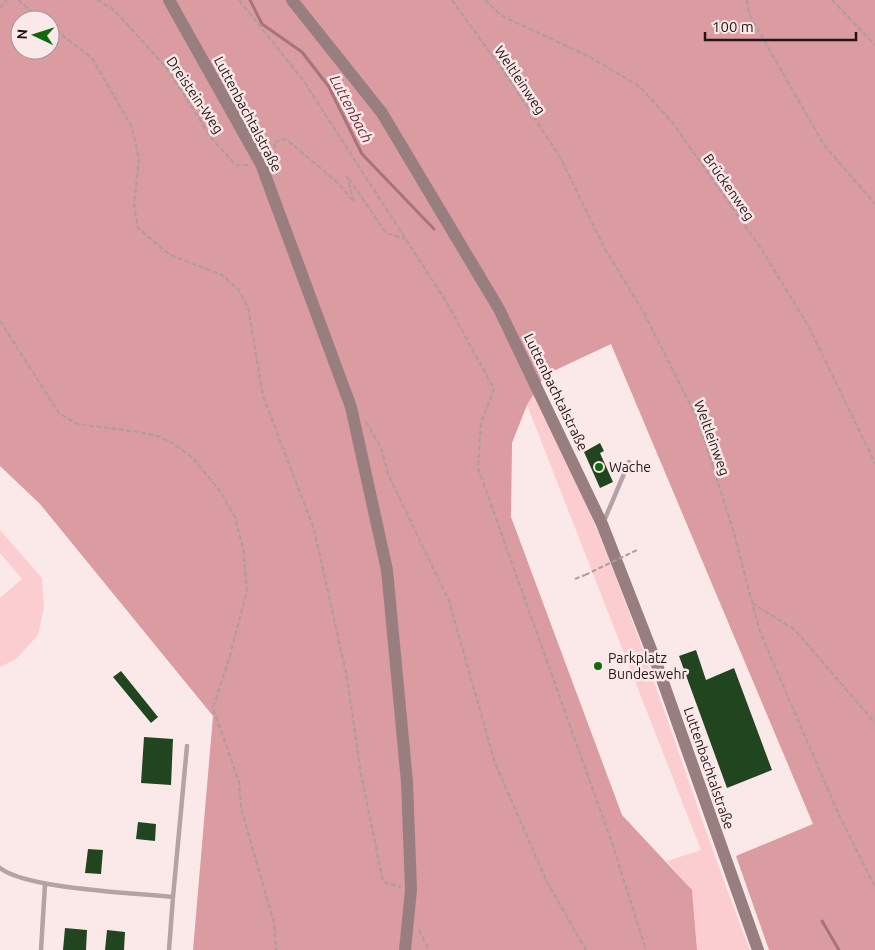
<svg xmlns="http://www.w3.org/2000/svg" width="875" height="950" font-family="Ubuntu,sans-serif">
<rect width="100%" height="100%" fill="#fbe9ea"/>
<path fill="#fccdd0" d="M535,391C549,422 565,453 578,484C644,636 690,796 750,950H697L692,891L667,861L701,850L527,405Z
M0,530L42,578L44,608L38,635L16,659L0,667V598L22,579L0,553Z"/>
<path fill="#da9ba1" fill-rule="evenodd" d="M0,0H875V950H769L736,856L813,824L611,344L545,375L527,405L512,443L511,517L622,815L692,890L697,950H193L213,716L40,504L0,466ZM20,20H50V50H20Z"/>
<g fill="none" stroke-linecap="round" stroke-linejoin="round">
<path stroke="#a6757a" stroke-width="3" d="M250,0L262,24L302,52L329,87L362,154L434,229
M822,921L839,950"/>
</g>
<path fill="#21461f" d="M600,443L604,451L600,453L613,482L600,488L584,452Z
M696,650L706,680L734,668L772,770L727,788L679,656Z
M121,671L158,717L151,723L113,677Z
M144,737L173,739L171,785L141,783Z
M138,822L156,824L155,841L136,839Z
M88,849L103,850L101,874L85,873Z
M65,928L87,930L86,950H63Z
M107,930L125,932L124,950H105Z"/>
<g fill="none" stroke-linecap="round" stroke-linejoin="round">
<path stroke="#ae9d9f" stroke-width="2" stroke-dasharray="5 2.5" stroke-linecap="butt" d="M18,0L42,20
M97,0L113,9L166,67L212,139L236,165H248
M239,0L303,80L447,303L494,389L481,423L478,468L613,846L646,950
M452,0L511,82L560,157L605,249L644,313L698,420L733,530L760,632L838,813L875,887
M485,0L502,16L590,57L639,86L672,122L760,247L809,327L875,463
M747,0L749,14L824,145L875,204
M832,0L875,45
M0,8L6,0
M50,26L92,58L132,127L139,159L134,205L138,228L170,255L222,275L238,289L248,307L263,396L314,529L347,677L361,774L383,882L401,887
M275,168H278L274,142L286,139L338,183L354,202L347,176L386,233L405,239
M0,321L59,413L77,424L139,432L158,436L174,444L193,458L220,491L235,517L243,548L247,591L229,659L213,708L239,782L241,808L274,923L276,950
M366,422L381,448L388,474L449,601L495,763L547,882L586,950
M575,579L585,575
M752,603L795,630L875,723
M419,930L429,950"/>
<path stroke="#b5a2a4" stroke-width="4.5" d="M604,521L629,462
M0,868C26,889 135,893 173,897L169,950
M173,897L187,746
M41,950L45,884"/>
<path stroke="#997e80" stroke-width="12" d="M169,0L261,164L351,407L387,570L407,782L411,890L405,950
M292,0L382,113L499,309L602,524L657,665L758,950"/>
<path stroke="#ae9d9f" stroke-width="2" stroke-dasharray="5 2.5" stroke-linecap="butt" d="M585,575L637,550"/>
</g>
<g fill="#106910" stroke="#fbe9ea" stroke-width="2">
<circle cx="599" cy="467" r="5"/>
<circle cx="598" cy="666" r="5"/>
</g>
<g text-anchor="middle" stroke-width="5" stroke-linejoin="round" paint-order="stroke">
<g font-size="14" fill="#241517" stroke="#fbe9ea">
<text transform="translate(520 80) rotate(56)" y="5">Weltleinweg</text>
<text transform="translate(195 95) rotate(56)" y="5">Dreistein-Weg</text>
<text transform="translate(248 114) rotate(62)" y="5">Luttenbachtalstraße</text>
<text transform="translate(729 187) rotate(55)" y="5">Brückenweg</text>
<text transform="translate(556 392) rotate(64)" y="5">Luttenbachtalstraße</text>
<text transform="translate(712 438) rotate(70)" y="5">Weltleinweg</text>
<text transform="translate(709 768) rotate(71)" y="5">Luttenbachtalstraße</text>
</g>
<g font-size="14" fill="#241517" stroke="#fbe9ea" text-anchor="start">
<text x="609" y="472">Wache</text>
<text x="608" y="663">Parkplatz<tspan x="608" dy="16">Bundeswehr</tspan></text>
</g>
<g font-size="15" font-style="italic" fill="#772b38" stroke="#fbe9ea">
<text transform="translate(351 109) rotate(62)" y="5">Luttenbach</text>
</g>
</g>
<g transform="translate(35 35) rotate(274)"><circle r="24" fill="#fbe9ea" stroke="#a59496"/>
<path d="M0-4L9 19L0 12L-9 19Z" fill="#106910"/>
<text y="-8" font-size="14" font-weight="bold" text-anchor="middle" fill="#241517">N</text>
</g>
<path d="M705 32v8h151v-8" fill="none" stroke="#241517" stroke-width="2.5"/>
<text x="712" y="32" font-size="15" fill="#241517" stroke="#fbe9ea" stroke-width="4" paint-order="stroke">100 m</text>
</svg>
